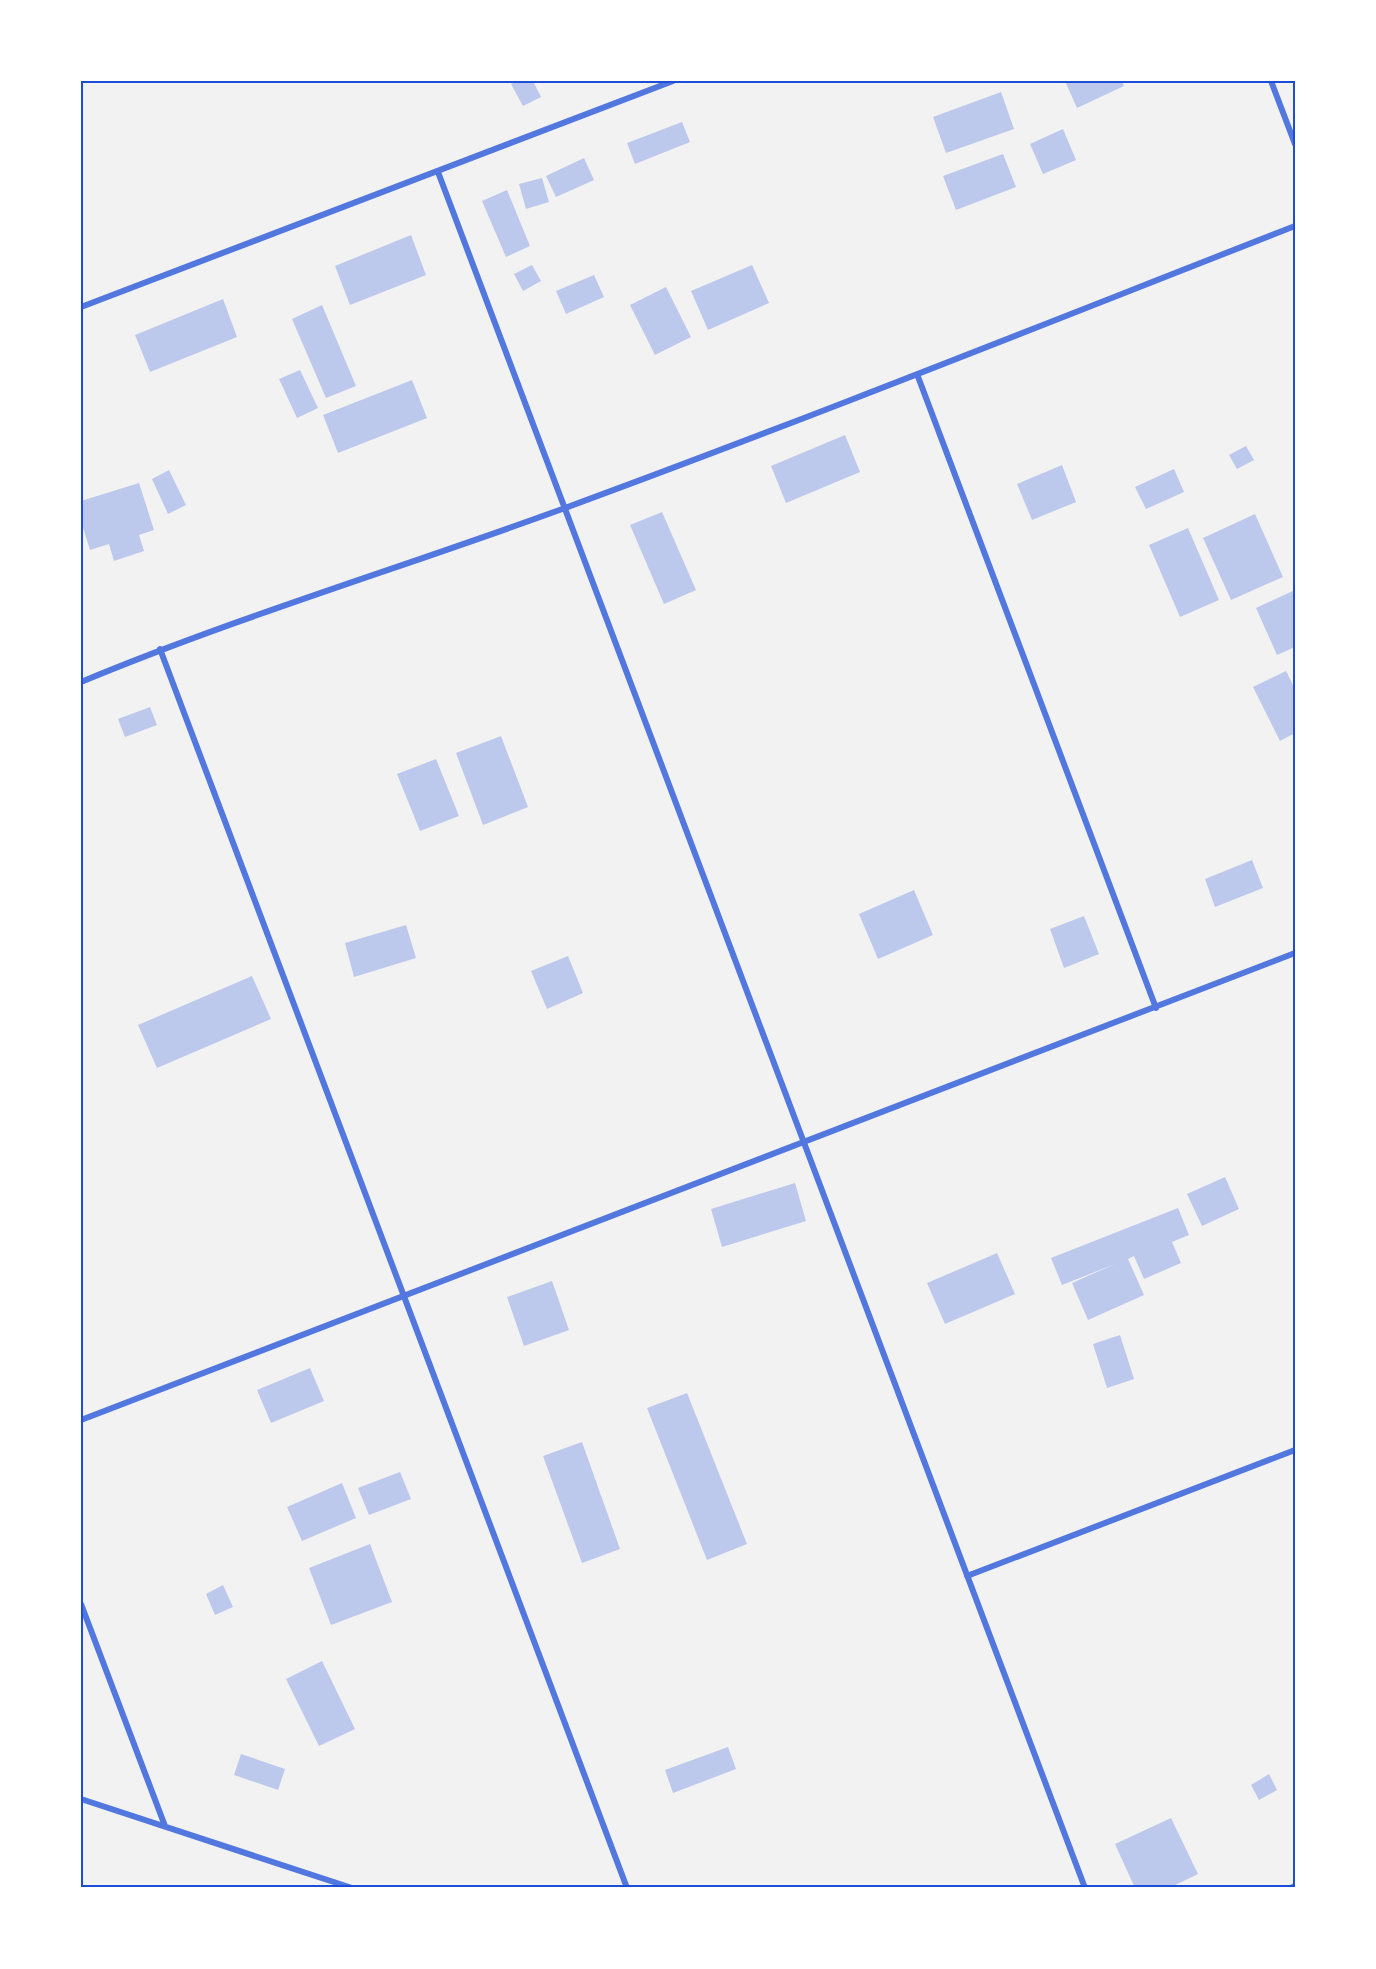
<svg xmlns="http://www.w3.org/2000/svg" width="1376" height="1969" font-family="Lato,sans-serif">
<rect width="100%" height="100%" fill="#f2f2f2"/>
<path fill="#bdc9ec" d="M517,81H533L541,97L523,106L511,84Z
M1065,81H1122L1124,86L1077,108Z
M1001,92L1014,129L946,153L933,117Z
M682,122L690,142L635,164L627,143Z
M1063,129L1076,160L1043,174L1030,144Z
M1003,154L1016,187L956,210L943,176Z
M584,158L594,180L556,197L546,176Z
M542,178L549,202L526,209L519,184Z
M507,190L530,246L506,257L482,201Z
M411,235L426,275L350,305L335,266Z
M532,265L541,281L523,291L514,274Z
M752,265L769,303L708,330L691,291Z
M594,275L604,297L566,314L556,291Z
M666,287L691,337L655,355L630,305Z
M223,299L237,337L150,372L135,335Z
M322,305L356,386L326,398L292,319Z
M300,370L318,408L297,418L279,379Z
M412,380L427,418L338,453L323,415Z
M845,435L860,472L786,503L771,466Z
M1246,446L1254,460L1237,469L1229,455Z
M1062,465L1076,502L1032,520L1017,484Z
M1174,469L1184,492L1146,509L1135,487Z
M169,470L186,505L168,514L152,479Z
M139,483L154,530L139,535L144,551L114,561L109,544L90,550L81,521V501Z
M662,512L696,590L664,604L630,525Z
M1255,514L1283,577L1231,600L1203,538Z
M1188,528L1219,600L1180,617L1149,545Z
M1295,590V647L1277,655L1256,608Z
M1286,671L1295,689V733L1280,741L1253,687Z
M150,707L157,725L125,737L118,719Z
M501,736L528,807L483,825L456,753Z
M436,759L459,816L420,831L397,774Z
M1252,860L1263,888L1215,907L1205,879Z
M914,890L933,935L878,959L859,914Z
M1084,916L1099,954L1064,968L1050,929Z
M406,925L416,958L354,977L345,943Z
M568,956L583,993L547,1009L531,971Z
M252,976L271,1019L157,1068L138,1025Z
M1225,1177L1239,1209L1202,1226L1187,1194Z
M795,1183L806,1221L722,1247L711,1209Z
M1178,1208L1189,1235L1172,1242L1181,1263L1144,1279L1134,1256L1128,1259L1144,1295L1088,1320L1072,1283L1115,1264L1062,1285L1051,1258Z
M997,1253L1015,1294L945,1324L927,1283Z
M552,1281L569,1330L524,1346L507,1297Z
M1120,1335L1134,1379L1107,1388L1093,1344Z
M310,1368L324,1401L271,1423L257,1390Z
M687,1393L747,1544L707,1560L647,1408Z
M582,1442L620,1549L582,1563L543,1456Z
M400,1472L411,1499L369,1515L358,1488Z
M342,1483L356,1518L302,1541L287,1507Z
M370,1544L392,1602L331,1625L309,1568Z
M223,1585L233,1607L215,1615L206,1594Z
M322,1661L355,1729L319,1746L286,1679Z
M728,1747L736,1769L673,1793L665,1770Z
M241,1754L285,1769L278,1790L234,1775Z
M1269,1774L1277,1790L1259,1800L1251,1785Z
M1171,1818L1198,1874L1169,1888H1135L1115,1844Z"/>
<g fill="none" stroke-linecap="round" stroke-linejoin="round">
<path stroke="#5277de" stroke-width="6" d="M1271,81L1295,144
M438,172L1085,1888
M81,307L673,81
M917,374L1156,1008
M160,649L627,1888
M81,682C240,616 404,567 565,508C810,418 1052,321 1295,226
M81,1420L1295,953
M967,1576L1295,1450
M81,1604L165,1826
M81,1799L352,1888
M1291,1888L1295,1886"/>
</g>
<rect width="1376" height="1969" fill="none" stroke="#ffffff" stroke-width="165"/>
<rect x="82" y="82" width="1212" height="1804" fill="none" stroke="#1d4ed8" stroke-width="2"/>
</svg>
